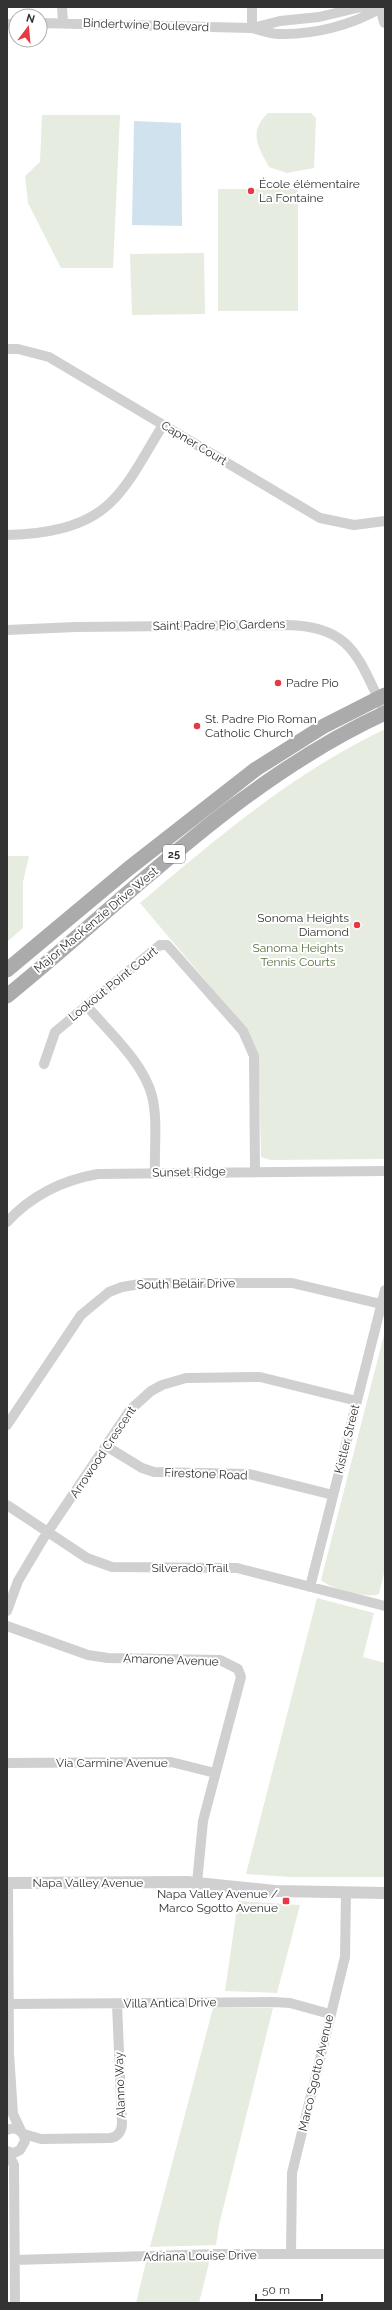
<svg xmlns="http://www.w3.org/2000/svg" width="392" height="2310" font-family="Raleway,sans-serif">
<rect width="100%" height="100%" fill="#fff"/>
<path fill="#e6ecdf" d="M268,113H311L316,118L314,168L287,173L269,167C258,147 248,132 268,113Z
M42,115H120L113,268H61L28,203L25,176L40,162Z
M218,189H298V311H218Z
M204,253L205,314L132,315L130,254Z
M385,729V1159L270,1160L261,1157L259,1073L258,1060L248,1031L140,903C217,838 293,773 385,729Z
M7,856H29L23,882V928L7,942Z
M385,1331V1569L379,1594C370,1599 328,1588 321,1580Z
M317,1598L374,1613L363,1657L385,1663V1877H290L246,1874Z
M238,1901L300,1905L277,1993L225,1991Z
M213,2008H273L219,2225L216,2245L150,2247Z
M210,2259L199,2303H136L146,2262Z"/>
<path fill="#cfe2ee" d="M134,121L181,123L182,226L132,225Z"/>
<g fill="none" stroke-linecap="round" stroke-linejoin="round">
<path stroke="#d0d0d0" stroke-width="10" d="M62,7L63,22
M40,23L252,28C260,30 270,34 279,34C314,35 352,25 381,8
M7,24H16
M252,28V7
M253,28L280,21L319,17L361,7L381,8
M7,349H18L49,357L320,518L354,525L385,521
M7,535C42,534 83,529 110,503C132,482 147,450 163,425
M7,630L76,627L287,625C355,626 359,662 385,712
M86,1005C108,1031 144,1063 152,1096C158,1120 154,1148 155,1173
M44,1064L55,1032L160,945H167L243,1031L254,1056L255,1171
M7,1222C31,1196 63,1180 98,1174L385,1171
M7,1425L81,1315L109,1292L122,1287L146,1283H292L381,1304
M106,1446L142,1468L154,1472L249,1474L333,1495
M7,1505L87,1558L112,1567L237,1568L385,1606
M310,1587L385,1290
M7,1611L18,1581L43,1539L130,1410L151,1391L162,1385L186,1378L260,1377L357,1401
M7,1626L88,1655L108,1658L220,1660L238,1669L241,1677L203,1821L197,1883
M7,1763L171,1762L215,1773
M8,1883L9,2053L13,2114L21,2131
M8,2004L273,2002L290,2003L330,2014
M7,2130C16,2126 24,2131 25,2141L20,2150L14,2153L7,2151
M24,2134L41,2139L110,2138C118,2137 122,2131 122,2123L117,2004
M7,2151L14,2165L15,2303
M291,2254L292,2173L345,1957L346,1892
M15,2260L215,2254H385"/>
<path stroke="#d0d0d0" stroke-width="12" d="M381,7L385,22
M7,1883L187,1882L275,1891L385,1893"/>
<path stroke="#ababab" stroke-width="15" d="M7,970L128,869L256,769L324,726L385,695
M7,996C129,897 240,780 385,713"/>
</g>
<g fill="#e63946" stroke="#fff" stroke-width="1.5">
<circle cx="251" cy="191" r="4"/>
<circle cx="278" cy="683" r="4"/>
<circle cx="197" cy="726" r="4"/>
<circle cx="357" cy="925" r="4"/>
<rect x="282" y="1897" width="8" height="8" rx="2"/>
</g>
<g text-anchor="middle" stroke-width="4" stroke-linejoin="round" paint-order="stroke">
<rect fill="#fff" stroke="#707070" stroke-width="1" x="163" y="845" width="22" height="18" rx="3"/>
<g font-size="11" font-weight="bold" fill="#333">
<text x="174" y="858">25</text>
</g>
<g font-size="12" fill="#333" stroke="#fff">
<text transform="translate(146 25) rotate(2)" y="4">Bindertwine Boulevard</text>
<text transform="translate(194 443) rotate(31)" y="4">Capner Court</text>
<text transform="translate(219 625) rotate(-1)" y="4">Saint Padre Pio Gardens</text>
<text transform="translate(96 920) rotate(-40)" y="4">Major MacKenzie Drive West</text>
<text transform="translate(113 984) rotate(-39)" y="4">Lookout Point Court</text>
<text transform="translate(189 1172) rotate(-1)" y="4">Sunset Ridge</text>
<text transform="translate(186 1284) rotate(-1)" y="4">South Belair Drive</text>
<text transform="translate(347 1439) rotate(-76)" y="4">Kistler Street</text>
<text transform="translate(103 1452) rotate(-56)" y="4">Arrowood Crescent</text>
<text transform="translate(206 1474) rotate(2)" y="4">Firestone Road</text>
<text x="190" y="1572">Silverado Trail</text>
<text transform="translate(171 1660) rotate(2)" y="4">Amarone Avenue</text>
<text x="112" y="1767">Via Carmine Avenue</text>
<text x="88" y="1887">Napa Valley Avenue</text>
<text transform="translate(170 2003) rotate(-1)" y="4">Villa Antica Drive</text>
<text transform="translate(316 2073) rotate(-77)" y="4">Marco Sgotto Avenue</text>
<text transform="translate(120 2085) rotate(-92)" y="4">Alanno Way</text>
<text transform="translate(200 2256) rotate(-1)" y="4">Adriana Louise Drive</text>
</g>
<g font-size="12" fill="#333" stroke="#fff" text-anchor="start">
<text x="259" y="188">École élémentaire<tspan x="259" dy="14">La Fontaine</tspan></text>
<text x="286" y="687">Padre Pio</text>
<text x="205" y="723">St. Padre Pio Roman<tspan x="205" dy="14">Catholic Church</tspan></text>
<text x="349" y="922" text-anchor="end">Sonoma Heights<tspan x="349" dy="14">Diamond</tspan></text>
<text x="278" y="1898" text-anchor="end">Napa Valley Avenue /<tspan x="278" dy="14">Marco Sgotto Avenue</tspan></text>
</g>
<g font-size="12" fill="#56703f" stroke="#fff">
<text x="298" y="952">Sanoma Heights<tspan x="298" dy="14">Tennis Courts</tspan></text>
</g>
</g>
<rect width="392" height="2310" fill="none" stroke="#333333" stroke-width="16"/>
<g transform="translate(28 28) rotate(16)"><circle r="19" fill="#ffffff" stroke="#adadad"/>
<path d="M0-3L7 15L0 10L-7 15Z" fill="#e63946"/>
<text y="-6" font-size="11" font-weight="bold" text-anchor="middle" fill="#333333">N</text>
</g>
<path d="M256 2294v6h66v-6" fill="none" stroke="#333333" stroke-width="2"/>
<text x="262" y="2294" font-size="12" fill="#333333" stroke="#ffffff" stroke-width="3" paint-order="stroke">50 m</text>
</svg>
